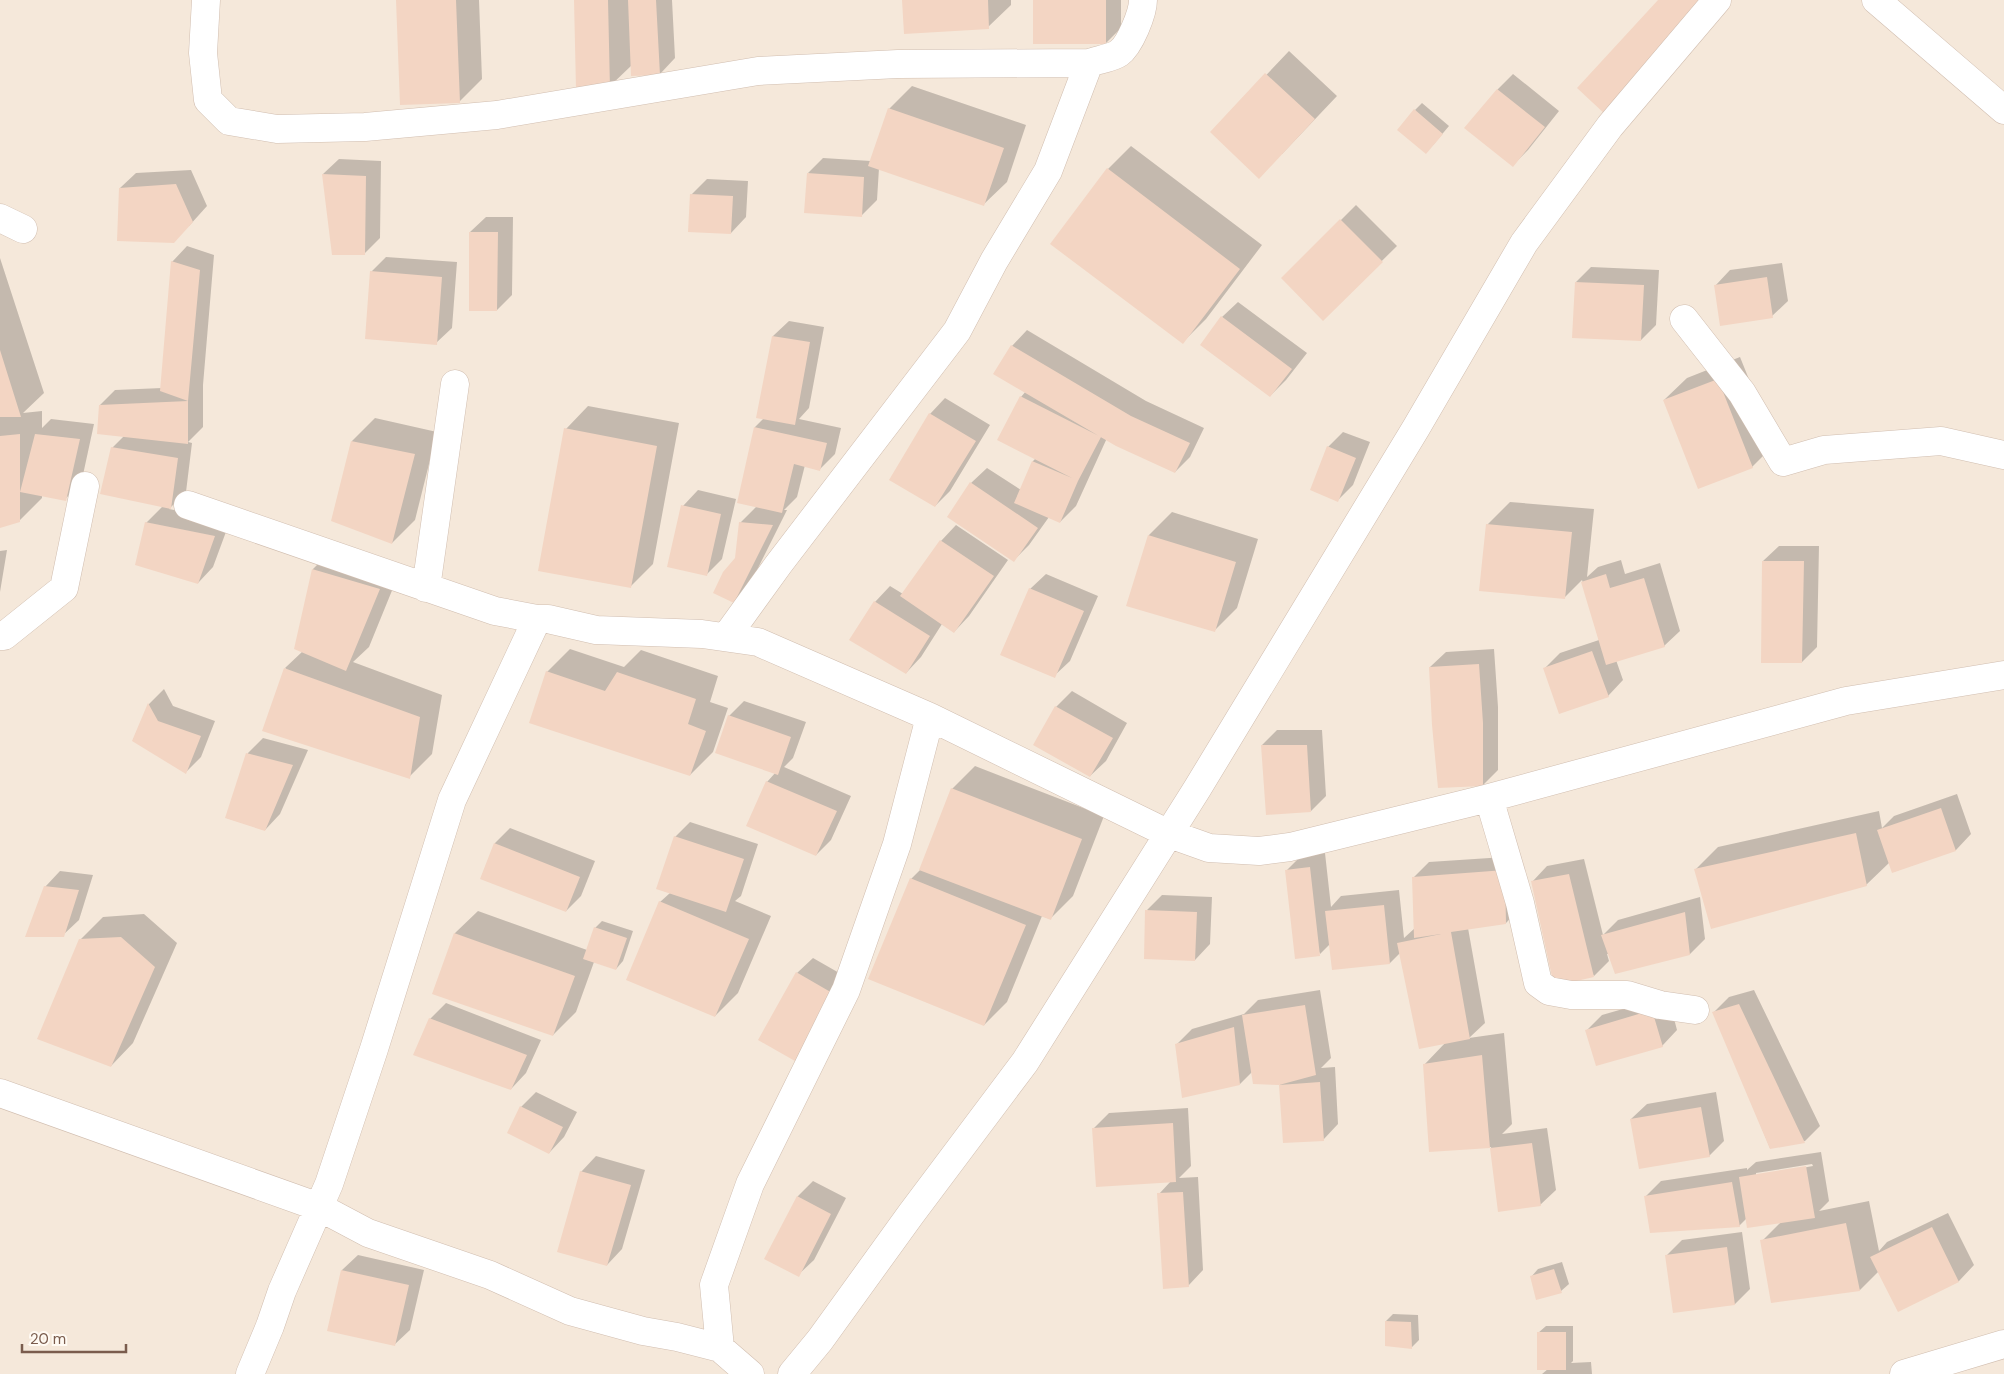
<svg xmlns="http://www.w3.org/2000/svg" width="2004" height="1374" font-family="'DM Sans',sans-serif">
<rect width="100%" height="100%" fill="#fdf6ec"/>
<path fill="#f5e8da" d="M0,0H2004V1374H0Z"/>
<path fill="#0003" fill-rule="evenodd" d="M397,0H479L482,79L459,102Z
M575,0H672L675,58L660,74L632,65L609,87Z
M903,0H1011V5L988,27Z
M1035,0H1121V28L1106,43Z
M1289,51L1337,96L1282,154L1212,132Z
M1513,74L1559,111L1528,150L1513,165L1466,128L1498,89Z
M912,86L1026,125L1007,182L984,204L879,168L877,200L862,215L808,173L823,158L871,161L889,109Z
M1422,103L1449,126L1433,145L1415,110Z
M1131,146L1262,245L1206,319L1183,342L1108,169Z
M339,159L381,161L380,238L364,254L323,174Z
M191,170L207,206L189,226L120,188L136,173Z
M707,179L748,181L746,217L731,233L691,195Z
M1356,205L1397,246L1323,319L1283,278Z
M486,217H513L512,295L497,310L470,232Z
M187,246L214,255L203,385V427L188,442L192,443L186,492L169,509L230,521L213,567L198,583L146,523L163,506L112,448L125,435L100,405L115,390L162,388L172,262Z
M386,257L457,262L452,328L436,343L371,272Z
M0,258L44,393L23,413L42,411V428L51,419L94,424L81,484L65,499L42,495V498L19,521L0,527Z
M1782,263L1788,301L1772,316L1715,286L1730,270Z
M1591,267L1659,270L1656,325L1641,340L1576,282Z
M1238,302L1307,353L1286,380L1270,396L1222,317Z
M789,321L824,327L809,408L799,419L841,428L835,454L820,469L805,465L797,497L784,510H787L749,586L734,602L740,523L757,506L755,427L764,418L758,417L773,336Z
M1027,330L1146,401L1204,428L1190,457L1175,472L1107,438L1076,506L1060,522L1049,517L1029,545L1014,560L949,516L971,483L987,468L1021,490L1033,461L1036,458L1021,397L1026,391L1012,346Z
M1740,357L1775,444L1752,467L1664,400L1687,378Z
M945,398L990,425L950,491L935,506L930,414Z
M588,406L679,423L653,564L630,587L566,429Z
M375,418L437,432L415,520L392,543L332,520L352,441Z
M1343,432L1370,442L1353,485L1338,500L1328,447Z
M698,490L736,499L722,559L707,574L683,506Z
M1510,502L1594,509L1587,577L1598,567L1621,560L1625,574L1660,563L1680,631L1664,646L1616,660L1623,680L1608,696L1544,669L1560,653L1599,640L1582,580L1565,597L1487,525Z
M1172,512L1258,539L1237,608L1214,631L1128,605L1149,535Z
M956,525L1008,560L969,616L954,632L942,624L921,657L906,673L875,602L890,586L903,594L941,541Z
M336,546L402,566L369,647L353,662L442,695L432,754L409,777L285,668L303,651L296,648L313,569Z
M1779,546H1819L1817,647L1802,662L1763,561Z
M7,550L0,592V551Z
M1046,574L1098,596L1070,661L1054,676L1030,589Z
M570,649L624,667L641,650L718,676L710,702L728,708L713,752L690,775L547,672Z
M1494,649L1498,707V770L1483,785L1430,667L1446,652Z
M164,689L173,706L215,721L201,757L186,772L133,740L149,704Z
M1072,691L1127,723L1106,761L1090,776L1035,745L1056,707Z
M744,701L806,722L793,758L784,767L851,796L831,840L816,855L767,782L776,772L729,716Z
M1277,730H1322L1326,796L1311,811L1262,745Z
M263,738L308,750L280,814L265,830L227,818L248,753Z
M975,766L1104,816L1073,896L1050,919L1042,916L1007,1002L984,1025L911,879L921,869L952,789Z
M1957,794L1971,834L1956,850L1893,872L1890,862L1866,885L1695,870L1718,847L1879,811L1882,828L1894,816Z
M690,822L758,844L741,896L735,901L771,916L738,993L715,1016L660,902L670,893L675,837Z
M510,828L595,861L581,896L566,911L481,878L495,843Z
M1325,853L1331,907L1341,896L1399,890L1404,938L1415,928L1414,877L1429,862L1520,856L1521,907L1506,923L1468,928L1485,1023L1469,1038L1504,1033L1512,1124L1502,1134L1547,1128L1556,1190L1540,1205L1499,1210L1491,1147L1430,1151L1424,1065L1446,1042L1401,952L1390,963L1333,969L1330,944L1320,954L1286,871L1302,855Z
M1584,859L1603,935L1618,920L1700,897L1705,939L1690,954H1607L1609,961L1594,976L1532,882L1547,866Z
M60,871L93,875L79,920L63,935L45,887Z
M1162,895L1212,897L1210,944L1195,960L1147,910Z
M478,911L587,950L595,928L602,921L633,931L623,961L616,969L594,962L576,1012L553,1035L434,993L455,933Z
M144,914L177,943L133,1043L111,1066L80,940L103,917Z
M813,958L848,978L810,1044L795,1060L797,973Z
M1320,990L1331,1058L1321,1068L1335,1067L1338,1124L1323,1140L1284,1142L1280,1084L1252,1072L1240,1084L1177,1044L1192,1029L1244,1014L1258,1000Z
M1754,990L1820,1126L1805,1141L1770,1148L1714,1012L1729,997Z
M1668,996L1677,1030L1662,1046L1587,1030L1602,1015Z
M446,1003L541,1040L526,1073L511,1089L430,1019Z
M536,1092L577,1112L564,1137L549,1153L521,1107Z
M1716,1092L1724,1141L1709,1156L1631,1119L1647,1104Z
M1188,1108L1191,1166L1179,1178L1198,1177L1203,1270L1188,1286L1159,1194L1171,1181L1094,1128L1109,1113Z
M1821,1152L1829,1201L1819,1211L1869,1201L1879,1251L1887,1242L1948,1213L1974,1265L1959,1281L1898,1310L1879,1271L1860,1290L1762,1241L1781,1222L1747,1218L1739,1226L1646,1196L1661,1181L1747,1168V1170L1756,1162ZM1812,1164L1813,1166L1756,1176V1173Z
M596,1156L645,1170L622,1249L607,1265L581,1172Z
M813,1181L846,1198L814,1260L798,1275L766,1259L798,1196Z
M1742,1232L1750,1289L1735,1304L1674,1312L1666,1256L1682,1240Z
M358,1255L424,1270L410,1330L394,1345L328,1330L342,1270Z
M1562,1262L1569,1284L1561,1291L1531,1277L1538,1269Z
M1393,1314L1418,1315L1419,1340L1412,1347L1386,1345V1321Z
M1546,1326H1573V1361L1571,1363L1591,1362L1592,1374H1542L1548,1369L1538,1333Z"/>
<path fill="#f3d5c3" d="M396,0H456L460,103L400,105Z
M574,0H608L610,89H576Z
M628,0H656L660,75L631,76Z
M902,0H988L989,29L904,34Z
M1033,0H1106V44H1033Z
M1658,0H1708L1607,116L1577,88Z
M1265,73L1315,119L1259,179L1210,132Z
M1497,89L1545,127L1513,167L1464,128Z
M888,108L1004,148L984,206L868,166Z
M1414,109L1443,134L1426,154L1397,130Z
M1107,168L1240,269L1183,344L1050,244Z
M807,173L864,177L862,217L804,213Z
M322,174L366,176L365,255H332Z
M176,184L193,222L174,243L117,241L119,188Z
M690,194L733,196L731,234L688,232Z
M1340,219L1383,262L1323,321L1281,278Z
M469,232H498L497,311H469Z
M171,261L200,270L188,401V444L97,434L99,405L188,401L160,391Z
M370,271L442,277L437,345L365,339Z
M1767,277L1773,318L1720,326L1714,285Z
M1575,282L1644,285L1641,341L1572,338Z
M1221,316L1292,369L1270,397L1200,345Z
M772,336L810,342L795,425L756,418Z
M1011,345L1131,416L1190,443L1175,473L1116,446L993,374Z
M0,350L21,417H0Z
M1718,379L1753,468L1698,489L1663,400Z
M1020,396L1101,437L1078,481L1060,523L1014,503L1032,461L1072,478L997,440Z
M929,413L976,441L935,507L889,480Z
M754,427L827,443L820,471L794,464L782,513L737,503Z
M564,428L657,446L631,588L538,571Z
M20,434V492L35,434L80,439L66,501L20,492V522L0,528V436Z
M351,441L415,454L392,544L331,521Z
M1327,446L1356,458L1338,502L1310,490Z
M111,447L178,458L171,509L100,494Z
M970,482L1038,528L1014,562L947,517Z
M681,505L721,514L707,576L667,567Z
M145,522L215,536L198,584L135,565Z
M739,522L773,525L734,603L713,593L723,572L735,558Z
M1486,524L1572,532L1565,599L1479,591Z
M1148,535L1236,562L1215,632L1126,606Z
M940,540L994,576L954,633L900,596Z
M1762,561H1804L1802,663H1761Z
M312,569L380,589L346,671L294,649Z
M1606,574L1610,588L1644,578L1665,647L1606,665L1581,582Z
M1029,588L1084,611L1055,678L1000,655Z
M874,601L930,636L906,674L849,640Z
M1592,651L1609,697L1559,714L1543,668Z
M1479,664L1483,723V786L1438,788L1432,725L1429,667Z
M284,668L420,717L410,779L262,731Z
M546,671L605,691L617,672L696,699L688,724L706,731L690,776L529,723Z
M148,703L158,721L201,736L186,774L132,741Z
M1055,706L1113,738L1090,777L1033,745Z
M728,715L791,737L778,775L715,753Z
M1261,745H1307L1311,812L1266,815Z
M246,753L293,765L265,831L225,818Z
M766,781L837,811L816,856L746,826Z
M951,788L1082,839L1051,920L919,870Z
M1941,808L1956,851L1892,873L1877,830Z
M1856,833L1867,886L1711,929L1694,869Z
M674,836L744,859L726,912L656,889Z
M494,843L580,877L566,912L480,879Z
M1310,867L1320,956L1295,959L1285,870Z
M1505,870L1506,924L1451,932L1470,1039L1419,1049L1397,943L1441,934L1414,938L1412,877Z
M1569,874L1594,977L1554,986L1531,881Z
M910,878L1026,925L984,1026L868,979Z
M44,886L79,890L64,937H25Z
M659,901L749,939L715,1017L626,980Z
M1384,905L1390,964L1332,970L1325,911Z
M1145,910L1197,912L1195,961L1144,959Z
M1685,912L1690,955L1615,974L1601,935Z
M594,927L627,938L616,970L583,959Z
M454,933L575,976L553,1036L432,994Z
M121,937L155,967L111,1067L37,1039L79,939Z
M796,972L834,994L795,1061L758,1040Z
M1739,1004L1805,1143L1770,1149L1712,1012Z
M1305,1005L1316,1075L1279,1085L1320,1082L1324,1141L1283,1143L1279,1085L1253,1084L1242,1015Z
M1652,1010L1663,1047L1596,1066L1585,1030Z
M429,1018L527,1055L511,1090L413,1055Z
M1234,1027L1240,1085L1182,1098L1175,1044Z
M1482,1055L1490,1148L1429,1152L1423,1064Z
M520,1106L563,1127L549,1154L507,1133Z
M1701,1107L1710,1157L1639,1169L1630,1119Z
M1173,1123L1176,1182L1096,1187L1092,1128Z
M1532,1143L1541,1206L1498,1212L1490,1148Z
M1806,1166L1815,1218L1747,1228L1739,1177Z
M580,1171L631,1185L607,1266L557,1252Z
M1732,1182L1740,1227L1650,1233L1644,1196Z
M1183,1192L1189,1287L1163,1289L1157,1193Z
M797,1196L831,1214L799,1277L764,1259Z
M1846,1223L1860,1291L1771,1303L1760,1240Z
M1932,1227L1959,1282L1898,1312L1870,1257Z
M1727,1247L1735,1305L1673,1313L1665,1255Z
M1554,1269L1562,1293L1536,1300L1530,1276Z
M341,1270L409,1285L395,1346L327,1331Z
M1385,1321L1411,1322L1412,1349L1385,1346Z
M1537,1332H1566V1370H1537Z"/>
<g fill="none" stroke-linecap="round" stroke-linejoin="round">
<g stroke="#d1beb0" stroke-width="29">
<path id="minor" d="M206,0L203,53L208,100L229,121L277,129L365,127L497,115L758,71L898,64L1089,63C1097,60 1112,58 1119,53C1130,45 1143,13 1143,0
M1876,0L2004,110
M0,218L23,229
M1684,319L1742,393L1783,462L1824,450L1941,441L2004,455
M188,505L495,611L537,619H548L596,630L702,634L758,642L930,717L1167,833L1209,848L1259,851L1290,847L1489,798L1846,701L2004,675
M426,588L455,384
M0,636H4L64,588L85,486
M726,637L778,565L957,331L994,261L1048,171L1089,63
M1489,798L1520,903L1538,983L1549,991L1571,995H1627L1660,1005L1695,1010
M0,1093L319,1207L368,1233L490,1275L570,1311L643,1331L677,1337L720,1348L750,1374
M720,1348L714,1285L750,1184L846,990L897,844L930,717
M250,1374L270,1326L282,1291L329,1184L374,1049L452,800L537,619
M792,1374L820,1340L911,1214L1025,1062L1197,789L1416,428L1524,243L1610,126L1717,0
M1904,1374L2004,1344"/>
</g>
<use href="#minor" stroke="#fff" stroke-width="28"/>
</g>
<path d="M22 1344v8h104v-8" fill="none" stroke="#7a5c4d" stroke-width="2.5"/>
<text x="30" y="1344" font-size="15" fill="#7a5c4d" stroke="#fffaf3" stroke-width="4" paint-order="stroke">20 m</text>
</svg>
